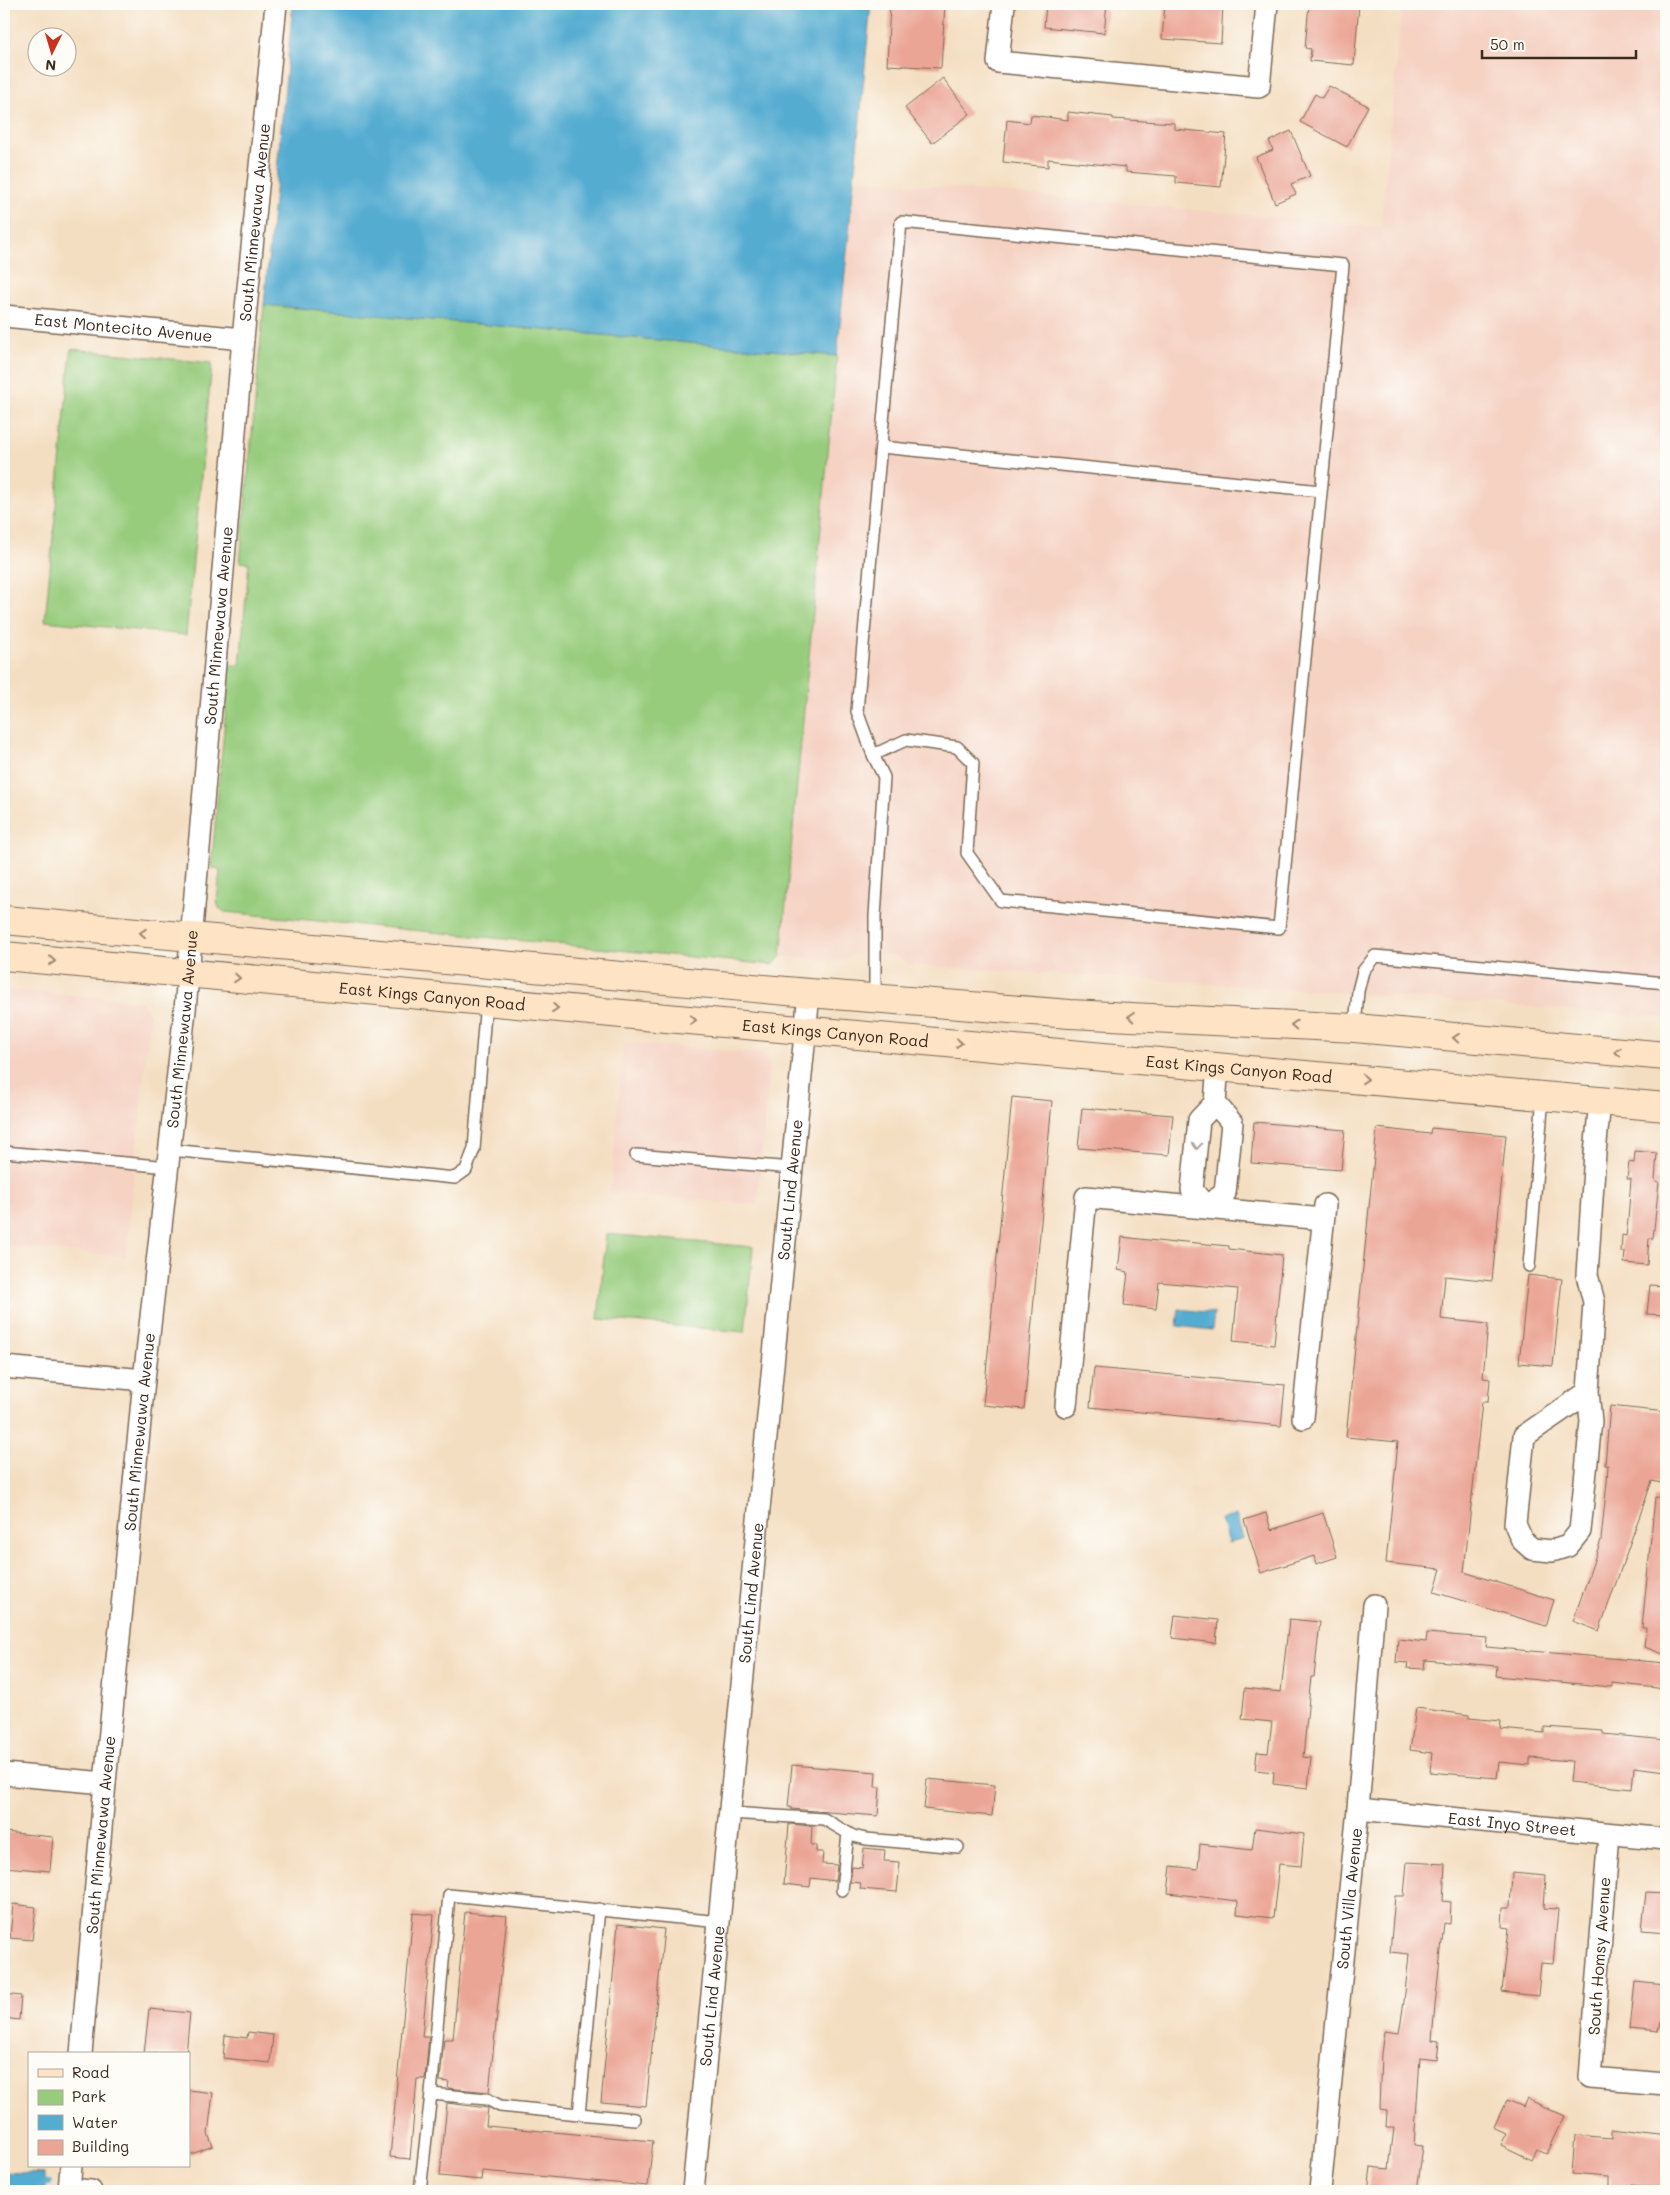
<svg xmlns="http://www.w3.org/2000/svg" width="1670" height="2195" font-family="Mali,sans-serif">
<rect width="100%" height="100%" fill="#fdfcf7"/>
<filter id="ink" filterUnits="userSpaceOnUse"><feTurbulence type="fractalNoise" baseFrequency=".02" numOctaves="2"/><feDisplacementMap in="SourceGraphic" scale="10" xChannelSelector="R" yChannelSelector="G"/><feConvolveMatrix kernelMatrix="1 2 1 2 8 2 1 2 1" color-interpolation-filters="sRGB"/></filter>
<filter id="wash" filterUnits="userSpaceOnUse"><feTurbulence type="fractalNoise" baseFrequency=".0096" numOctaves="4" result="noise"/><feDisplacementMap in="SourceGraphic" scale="20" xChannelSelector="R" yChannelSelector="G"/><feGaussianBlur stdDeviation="1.12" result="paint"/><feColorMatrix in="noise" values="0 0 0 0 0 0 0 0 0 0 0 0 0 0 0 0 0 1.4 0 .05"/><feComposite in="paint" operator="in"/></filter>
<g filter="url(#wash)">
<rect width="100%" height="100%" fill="#f4dec1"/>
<path fill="#f5d2c2" d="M1402,4H1666V1018L1309,990L909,965L894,955L855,954L839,961L781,956L855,179L1381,227Z
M4,989L140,1001L150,1014L126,1257L4,1246Z
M624,1042L762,1054L770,1064L757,1205L610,1192Z"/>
<path fill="#97cc7d" stroke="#697b4e" d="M264,305L837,356L781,956L773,965L225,912L219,908L217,902L220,869L211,868L230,665H240L249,563L240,562Z
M71,349L212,363L186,635L45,621Z
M606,1234L753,1247L745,1332L598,1319Z"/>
<path fill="#54acd1" stroke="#486b78" d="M293,4H871L837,356L264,305Z
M1179,1309L1214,1313L1212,1330L1177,1326Z
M1236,1515L1243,1538L1228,1543L1221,1520Z
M4,2172L45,2174V2189L4,2187Z"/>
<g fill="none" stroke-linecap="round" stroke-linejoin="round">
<path stroke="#54acd1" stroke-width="6" d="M37,2182L49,2183"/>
</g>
<g id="blocks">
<path fill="#eba595" d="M890,4H945L941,68L887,65Z
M1046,4H1107L1104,33L1044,27Z
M1165,4H1223L1221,43L1162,39Z
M1309,4H1359L1354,65L1310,61L1311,49L1305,48Z
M943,78L970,114L932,143L905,108Z
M1329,86L1368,106L1347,147L1300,122L1315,94L1322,98Z
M1068,112L1113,117V119L1174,123V129L1226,134L1221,187L1176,183V176L1126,172V167L1048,159V167L1003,162L1007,120L1030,123L1031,115L1068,120Z
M1291,131L1310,176L1291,184L1296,194L1275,203L1256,157L1273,150L1269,141Z
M1012,1097L1052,1101L1024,1409L983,1405Z
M1082,1108L1173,1115L1169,1155L1078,1148Z
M1254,1122L1345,1130L1341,1170L1251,1163Z
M1377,1128L1430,1134L1431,1128L1506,1135L1492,1281L1445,1276L1441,1319L1488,1324L1483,1378L1490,1379L1488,1402H1482L1464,1572L1554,1600L1546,1626L1434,1592L1441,1569L1386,1563L1398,1442L1346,1437Z
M1635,1151L1657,1153L1655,1181L1659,1182L1653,1238H1649L1647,1265L1624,1263L1625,1252H1621L1622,1235L1626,1236L1628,1220L1631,1179H1627L1629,1162L1634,1163Z
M1122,1237L1175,1243V1241L1229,1246V1249L1282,1255L1274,1345L1233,1341L1238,1289L1159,1282L1156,1309L1124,1305L1128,1272L1118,1270Z
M1528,1275L1562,1279L1553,1366L1519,1363Z
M1650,1285L1666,1286V1315L1647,1314Z
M1094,1368L1285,1385L1281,1426L1090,1407Z
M1610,1406L1666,1412V1484L1652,1481L1599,1631L1573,1621L1601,1540L1607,1482L1608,1465H1605Z
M1655,1497L1666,1498V1655L1644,1647L1646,1628H1642Z
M1266,1513L1271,1530L1323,1513L1337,1557L1316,1564L1314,1556L1261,1573L1244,1520Z
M1175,1615L1218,1620L1216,1643L1172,1638Z
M1289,1619L1320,1622L1314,1677H1311L1303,1757L1311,1758L1308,1788L1273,1784L1274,1772L1255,1770L1257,1752L1268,1753L1272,1722L1242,1719L1245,1688L1281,1692Z
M1427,1633L1487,1638L1486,1647L1666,1663V1689L1612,1683V1687L1496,1676L1497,1666L1425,1660L1424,1669L1407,1668L1408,1663L1396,1662L1398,1639L1426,1642Z
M1416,1708L1469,1715V1718L1501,1721L1500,1729L1544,1733V1727L1603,1731V1734L1666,1740V1771L1634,1767L1632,1789L1570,1782L1572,1761L1530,1758V1765L1499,1762L1497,1778L1430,1772L1432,1753L1410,1750Z
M792,1765L876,1772L875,1787H880L878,1816L791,1809V1807H788Z
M927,1779L995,1785L992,1816L924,1809Z
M789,1824L812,1826L811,1845H816V1852H823L822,1864L837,1865L835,1881L811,1878L810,1887L784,1884Z
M1255,1828L1304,1834L1301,1866L1279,1864L1273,1918L1237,1914L1238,1901L1168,1893L1171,1866L1198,1869L1200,1844L1252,1850Z
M4,1832L53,1837L50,1871L4,1867Z
M864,1848L885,1850L884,1861L900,1862L897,1892L860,1889L861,1883L850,1882L852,1867L862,1868Z
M1407,1862L1445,1864L1443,1901L1451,1902L1450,1924L1444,1923L1435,2005L1432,2040L1439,2041L1437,2060L1420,2058L1414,2145L1423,2146L1417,2191H1368L1371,2167L1389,2169L1394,2128H1386L1387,2110L1379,2109L1381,2054L1384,2031L1399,2033L1404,2002L1409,1954L1390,1952L1395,1896H1404Z
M1512,1873L1546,1876L1544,1908L1558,1909L1553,1964L1541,1963L1538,1996L1502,1992L1509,1928L1502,1927L1503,1908H1510Z
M1646,1892L1666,1893V1932L1642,1930Z
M13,1904L36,1907L32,1940L10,1938Z
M465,1912L507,1916L489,2092L448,2088L449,2082L440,2081L444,2039H453Z
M413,1913L434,1915L422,2037H429L425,2079H417L410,2159L390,2157Z
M618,1924L664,1929L646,2106L601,2102Z
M1635,1982L1666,1985V2021H1661L1659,2032L1630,2029Z
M4,1994L21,1996L19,2020L4,2018Z
M149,2009L190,2013L186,2054H144Z
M248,2032L273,2035L270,2063L223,2058L225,2035L247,2038Z
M189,2090L213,2093L208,2134L213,2146L189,2155Z
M1527,2099L1565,2116L1547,2154L1537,2150L1532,2160L1501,2145L1507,2133L1494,2127L1506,2101L1523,2108Z
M447,2103L488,2108L486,2126L653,2141L648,2186L482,2171L481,2180L440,2176Z
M1612,2129L1666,2136V2188L1632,2184V2189L1610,2187V2177L1572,2174L1575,2135L1612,2138Z"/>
</g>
</g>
<g filter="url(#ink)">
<use href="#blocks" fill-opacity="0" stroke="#7c6957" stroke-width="1"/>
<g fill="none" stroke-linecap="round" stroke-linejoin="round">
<g stroke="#7c6957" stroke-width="14">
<path id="lane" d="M881,447L1321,491
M873,755L906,740L957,747L973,763L967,853L1001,901L1279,928L1343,265L901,222L857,711L873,755L884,777L875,916V998
M1355,1028L1358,991L1363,971L1375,956L1666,983
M171,1150L455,1178L466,1170L474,1149L486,1001
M4,1152L169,1167
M636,1155L792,1168
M1529,1266L1543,1096
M730,1813L824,1819L853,1836L866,1839L958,1847
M842,1890L848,1833
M431,2094L487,2099L500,2106L579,2114L599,1909
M579,2114L635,2119
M420,2191L431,2094L449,1895L720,1922"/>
</g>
<g stroke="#7c6957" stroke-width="24">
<g id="street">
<path d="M1004,4L998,62L1259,87L1267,4"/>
<path id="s1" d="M4,316L243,339"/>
<path d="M1215,1103L1232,1123L1225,1193L1206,1207L1192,1190L1199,1120L1215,1103L1218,1065"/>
<path d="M4,1367L144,1380"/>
<path d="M1588,1392L1524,1436L1515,1524L1522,1540L1532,1549L1552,1551L1568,1546L1580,1531L1591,1421L1588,1392L1594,1302L1587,1275L1595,1153L1600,1101"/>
<path d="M1066,1406L1086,1197L1323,1219"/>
<path d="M1303,1418L1325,1205"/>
<path d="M4,1774L105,1783"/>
<path id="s2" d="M1358,1809L1666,1839"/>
<path d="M1609,1834L1590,2078L1666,2084"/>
<path id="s3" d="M81,2054L105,1783L144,1380L185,1010L243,339L276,4"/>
<path d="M69,2189L91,2191"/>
<path d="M69,2191L71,2166"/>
<path id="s4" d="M693,2191L809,993"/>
<path id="s5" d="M1320,2191L1358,1809L1374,1605"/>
</g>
</g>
<g stroke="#7c6957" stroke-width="30">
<g id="secondary">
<path d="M4,920L809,993L1070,1014L1355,1028L1666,1056"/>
<path id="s6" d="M4,956L644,1016L1666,1107"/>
</g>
</g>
<use href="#lane" stroke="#fff" stroke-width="11"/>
<use href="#street" stroke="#fff" stroke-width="21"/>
<use href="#secondary" stroke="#fee4c5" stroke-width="28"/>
</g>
<defs><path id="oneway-chevron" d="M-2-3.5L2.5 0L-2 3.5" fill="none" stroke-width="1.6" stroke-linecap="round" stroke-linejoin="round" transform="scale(1.25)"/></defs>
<g stroke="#9c8772">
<use href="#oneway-chevron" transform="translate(143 933) rotate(-175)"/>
<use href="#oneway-chevron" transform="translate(52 961) rotate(6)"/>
<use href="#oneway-chevron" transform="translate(237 978) rotate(5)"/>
<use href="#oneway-chevron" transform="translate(555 1008) rotate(5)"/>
<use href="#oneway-chevron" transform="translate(1131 1017) rotate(-177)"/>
<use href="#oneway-chevron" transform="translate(693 1020) rotate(5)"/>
<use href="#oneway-chevron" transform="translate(1294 1025) rotate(-177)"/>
<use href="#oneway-chevron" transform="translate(1456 1038) rotate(-175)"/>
<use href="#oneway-chevron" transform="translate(959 1043) rotate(5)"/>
<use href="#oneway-chevron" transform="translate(1618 1052) rotate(-175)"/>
<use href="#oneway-chevron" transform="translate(1365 1079) rotate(5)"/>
</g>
<use stroke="#a79f9a" href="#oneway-chevron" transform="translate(1197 1146) rotate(95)"/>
</g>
<g text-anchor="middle" stroke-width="4" stroke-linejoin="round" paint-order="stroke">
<g font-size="16" fill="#3b2a1e" stroke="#fdfcf7">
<text dy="6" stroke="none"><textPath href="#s3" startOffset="1840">South Minnewawa Avenue</textPath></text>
<text dy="6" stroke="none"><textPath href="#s1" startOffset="120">East Montecito Avenue</textPath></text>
<text dy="6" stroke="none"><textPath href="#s3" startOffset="1435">South Minnewawa Avenue</textPath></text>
<text dy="6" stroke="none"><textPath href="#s6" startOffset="430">East Kings Canyon Road</textPath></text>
<text dy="6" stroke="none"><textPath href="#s3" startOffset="1030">South Minnewawa Avenue</textPath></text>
<text dy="6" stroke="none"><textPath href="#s6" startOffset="835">East Kings Canyon Road</textPath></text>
<text dy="6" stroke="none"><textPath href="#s6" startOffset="1240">East Kings Canyon Road</textPath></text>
<text dy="6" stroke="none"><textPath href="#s4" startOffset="1006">South Lind Avenue</textPath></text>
<text dy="6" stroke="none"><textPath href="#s3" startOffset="625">South Minnewawa Avenue</textPath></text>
<text dy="6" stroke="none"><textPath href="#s4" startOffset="601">South Lind Avenue</textPath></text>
<text dy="6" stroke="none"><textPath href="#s2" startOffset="155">East Inyo Street</textPath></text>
<text dy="6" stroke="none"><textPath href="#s3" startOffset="220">South Minnewawa Avenue</textPath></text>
<text dy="6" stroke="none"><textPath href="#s5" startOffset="294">South Villa Avenue</textPath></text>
<text transform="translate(1599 1956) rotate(-86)" y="6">South Homsy Avenue</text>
<text dy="6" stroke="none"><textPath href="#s4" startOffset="196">South Lind Avenue</textPath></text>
</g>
</g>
<rect width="1670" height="2195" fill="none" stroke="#fdfcf7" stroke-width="20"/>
<rect x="28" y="2052" width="162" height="115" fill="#fdfcf7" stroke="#afa8a0"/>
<rect x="38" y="2069" width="25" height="8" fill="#fee4c5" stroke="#afa8a0"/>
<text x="72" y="2078" font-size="15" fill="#3b2a1e">Road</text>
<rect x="38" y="2090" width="25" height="15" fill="#97cc7d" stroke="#afa8a0"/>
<text x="72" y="2102" font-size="15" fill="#3b2a1e">Park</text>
<rect x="38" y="2115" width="25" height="15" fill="#54acd1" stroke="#afa8a0"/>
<text x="72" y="2128" font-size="15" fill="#3b2a1e">Water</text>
<rect x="38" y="2140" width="25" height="15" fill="#eba595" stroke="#afa8a0"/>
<text x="72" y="2152" font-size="15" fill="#3b2a1e">Building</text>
<g transform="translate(52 52) rotate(185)"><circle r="24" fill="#fdfcf7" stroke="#afa8a0"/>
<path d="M0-4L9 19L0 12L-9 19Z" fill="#c8321e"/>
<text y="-8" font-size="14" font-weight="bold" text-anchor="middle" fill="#3b2a1e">N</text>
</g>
<path d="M1482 50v8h154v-8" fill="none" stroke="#3b2a1e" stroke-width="2.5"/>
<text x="1490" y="50" font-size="15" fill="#3b2a1e" stroke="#fdfcf7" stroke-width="4" paint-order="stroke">50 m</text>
</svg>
